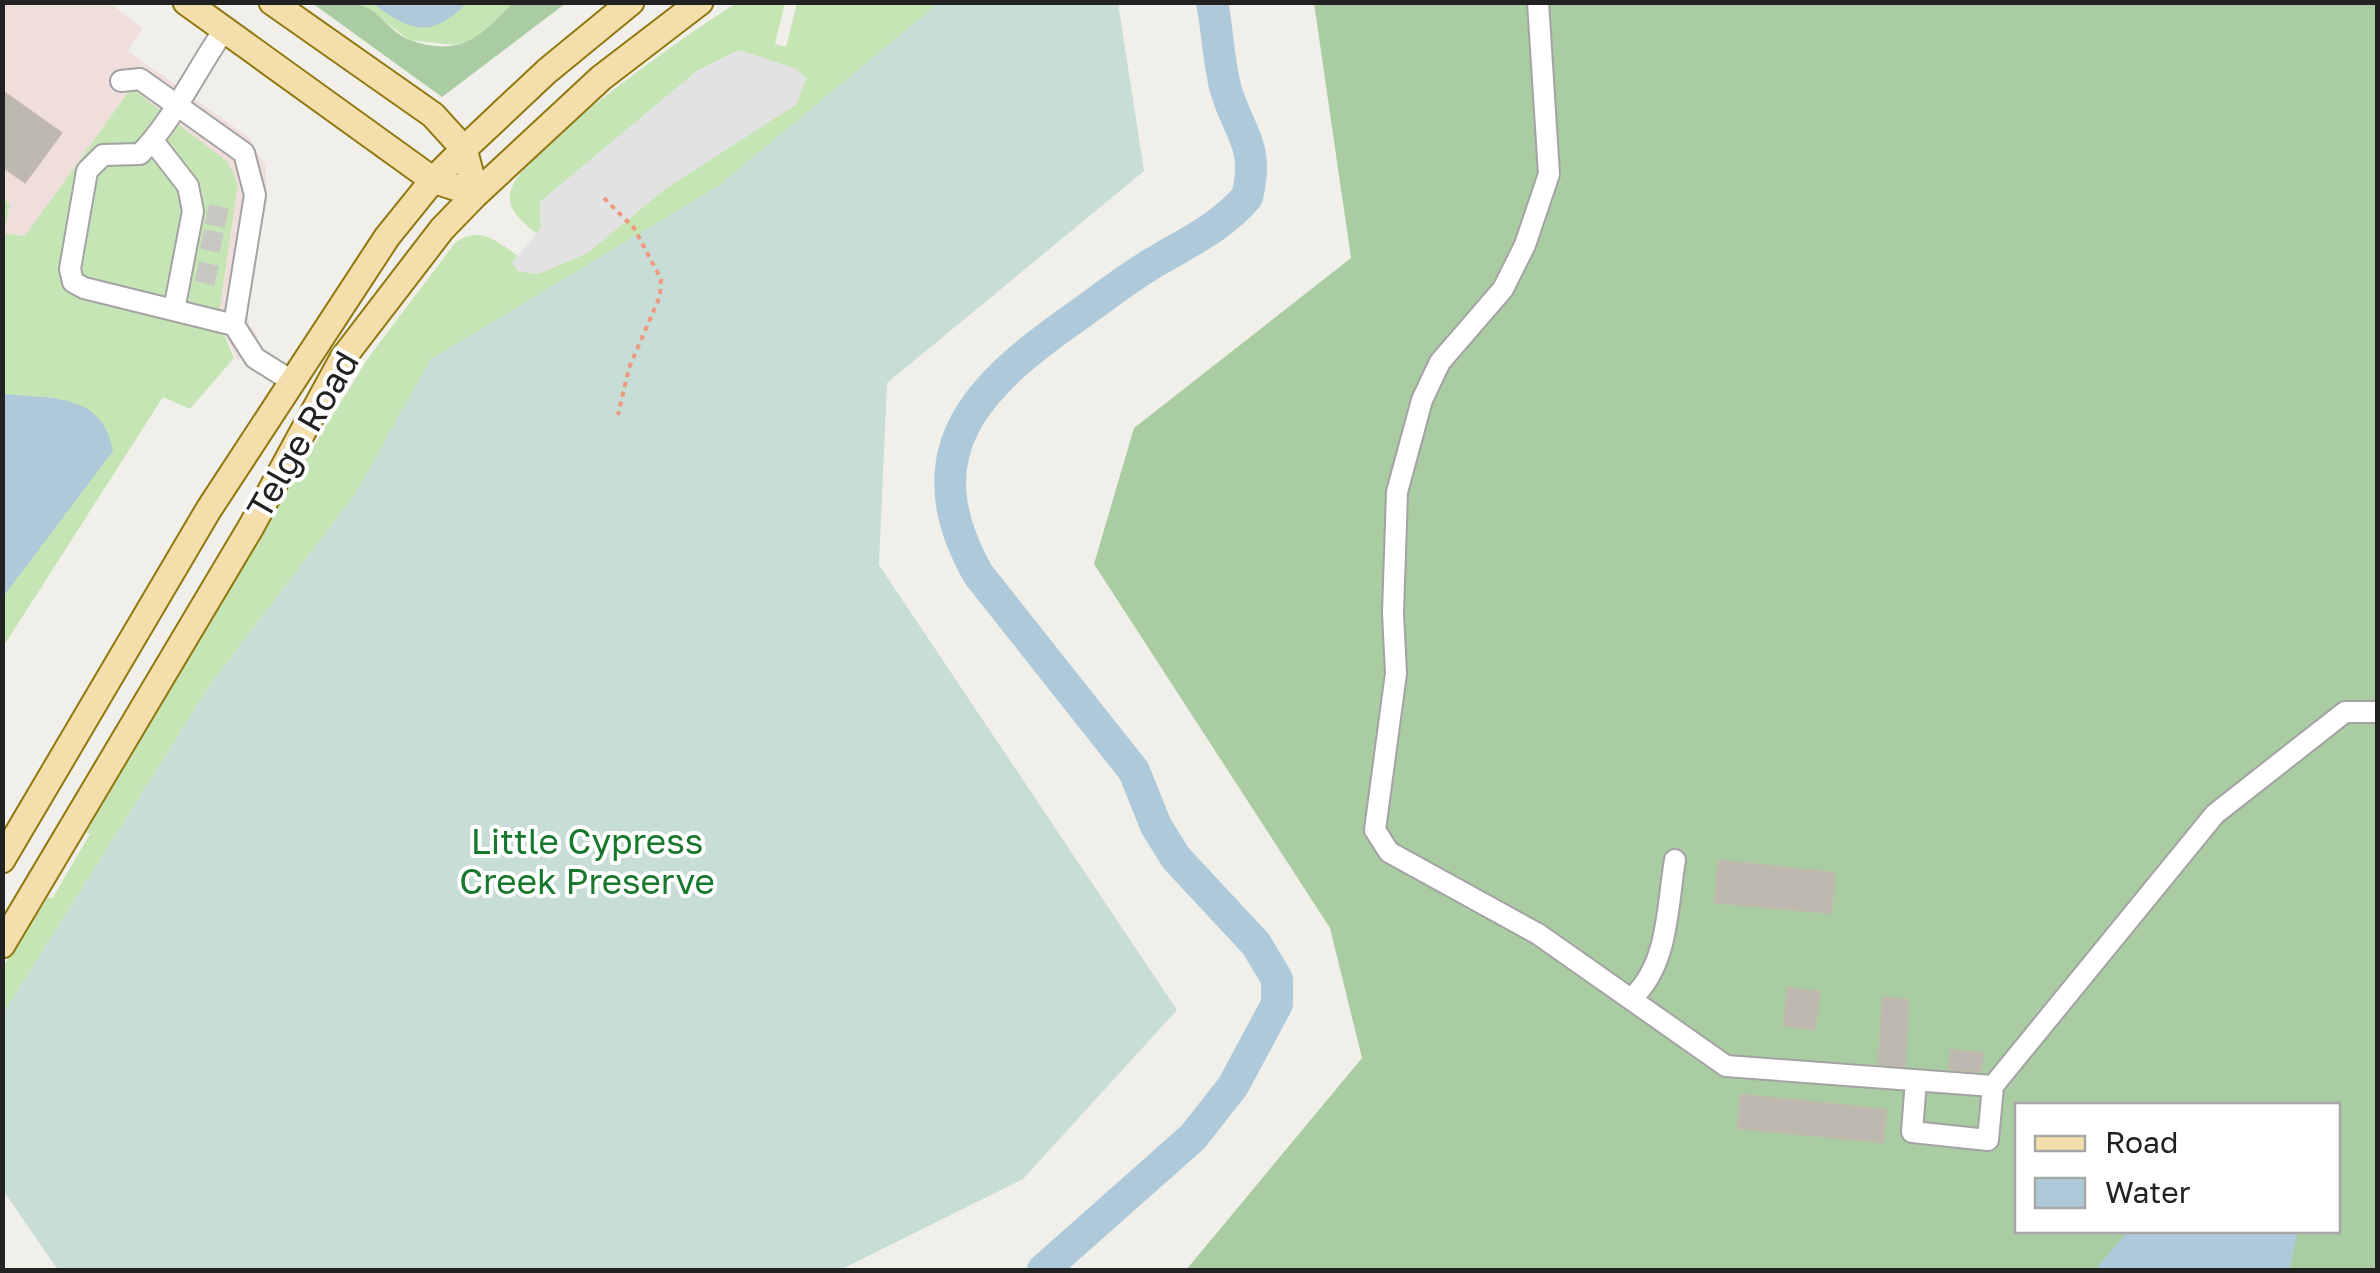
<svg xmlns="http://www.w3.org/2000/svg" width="2380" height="1273" font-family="'Golos Text',sans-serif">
<rect width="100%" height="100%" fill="#f1efe9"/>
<path fill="#efdedb" d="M3,3H109L143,28L128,51L249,138L265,165L267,196L247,306L249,325L258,336L238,361L218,320L238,184L130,89L25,236L4,233L10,204L3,198Z"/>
<path fill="#c6e5b5" d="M353,3H512L478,39L454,45L409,40L366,7Z
M737,3H785L775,44L786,47L797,3H940L355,494L210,685L3,1014V967L48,897L52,899L90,834L85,832L330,419L371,354L455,243C480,225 496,241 518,256L513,263L518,271L538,274L587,253L665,189L796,104L806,78L796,69L739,50L697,71L540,202L541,228L537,234C523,222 505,210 511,190C522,150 696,27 737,3Z
M131,88L228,162L238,184L218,320L234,358L190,409L163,397L3,647V198L10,204L4,233L25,236Z"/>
<path fill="#a9cca2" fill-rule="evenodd" d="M312,3C329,2 351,0 366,7C382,15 394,35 410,40C460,58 482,36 512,3H566L442,97Z
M1314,3H2377V1270H1186L1362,1058L1330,928L1094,564L1134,428L1351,258ZM2018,1106H2338V1230H2018Z"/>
<path fill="#c8ddd6" d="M940,2L1118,3L1144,171L887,383L879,565L1177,1010L1023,1179L840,1270H58L3,1190V1014L210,685L355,494L431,359L718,186Z"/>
<path fill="#e2e2e2" d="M739,50L796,69L806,78L797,104L665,189L587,253L538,274L519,271L512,263L541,228L540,202L697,71Z"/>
<path fill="#aecada" d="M372,3H467C429,41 410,30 372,3Z
M3,394C51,399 103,392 113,451L3,597Z
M2128,1231V1230L2298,1231L2289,1270H2095Z"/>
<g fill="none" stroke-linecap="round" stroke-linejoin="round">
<path stroke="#aecada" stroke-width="32" d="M1043,1270L1193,1137L1233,1086L1277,1004V979L1256,944L1176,858L1156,826L1134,771L978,574C908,450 980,384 1077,316C1104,297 1131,275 1160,259C1192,240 1222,226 1247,197C1260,145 1239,134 1226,90C1218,60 1218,32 1212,2"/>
</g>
<path fill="#beb8b2" stroke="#c1b9ad" stroke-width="2.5" d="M2,91L61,133L25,182L2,166Z
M1719,861L1834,873L1831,913L1715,902Z
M1788,988L1819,992L1814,1029L1784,1025Z
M1883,998L1908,1000L1904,1066L1879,1064Z
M1952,1050L1983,1054L1980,1071L1949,1069Z
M1741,1095L1886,1110L1883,1142L1738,1128Z"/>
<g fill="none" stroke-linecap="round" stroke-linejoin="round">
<path stroke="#c8c6c1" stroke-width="20" stroke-dasharray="20 10" stroke-linecap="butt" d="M207,214L235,220
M202,239L231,245
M197,271L226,278"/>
<g stroke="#a3a3a3" stroke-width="24">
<path id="minor" d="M1538,2L1549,174L1525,245L1503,289L1440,362L1422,400L1397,492L1393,613L1396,673L1375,830L1389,852L1538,934L1726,1066L1993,1086
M224,30C197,69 172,122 140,154L103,155L87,171L70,269L73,282L84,288L234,325
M121,81L140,79L244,153L255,195L234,325L255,358L290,380
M153,141L188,186L193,211L174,310
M1633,997C1669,963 1667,906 1675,860
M1916,1080L1912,1132L1988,1140L1993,1086L2215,814L2345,712H2378"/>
</g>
<g stroke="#90770f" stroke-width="29">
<path id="major" d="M186,2L433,180L476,194
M272,2L433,115L464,149L476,194
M2,860L209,509L387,237L433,180L464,149L547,71L631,2
M2,945L251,527L343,358L442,229L476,194L601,78L700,2"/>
</g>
<path stroke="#ed997e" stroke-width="4" stroke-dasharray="5 5" stroke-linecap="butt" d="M604,198L634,228L661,279L660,296L629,368L618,415"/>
<use href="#minor" stroke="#fff" stroke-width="20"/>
<use href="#major" stroke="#f4deab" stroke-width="25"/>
</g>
<g text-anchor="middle" stroke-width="8" stroke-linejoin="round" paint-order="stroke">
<g font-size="35" fill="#222" stroke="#fff">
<text transform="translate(303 435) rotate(-60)" y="12">Telge Road</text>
</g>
<g font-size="35" fill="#17782c" stroke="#fff">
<text x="587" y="854">Little Cypress<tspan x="587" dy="40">Creek Preserve</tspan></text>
</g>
</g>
<rect width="2380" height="1273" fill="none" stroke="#222222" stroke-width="10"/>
<rect x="2015" y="1103" width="325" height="130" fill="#ffffff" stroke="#a7a7a7" stroke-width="2.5"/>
<rect x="2035" y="1136" width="50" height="15" fill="#f4deab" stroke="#a7a7a7" stroke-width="2.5"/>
<text x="2105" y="1153" font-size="30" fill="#222222">Road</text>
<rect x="2035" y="1178" width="50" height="30" fill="#aecada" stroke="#a7a7a7" stroke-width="2.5"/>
<text x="2105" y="1203" font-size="30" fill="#222222">Water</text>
</svg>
